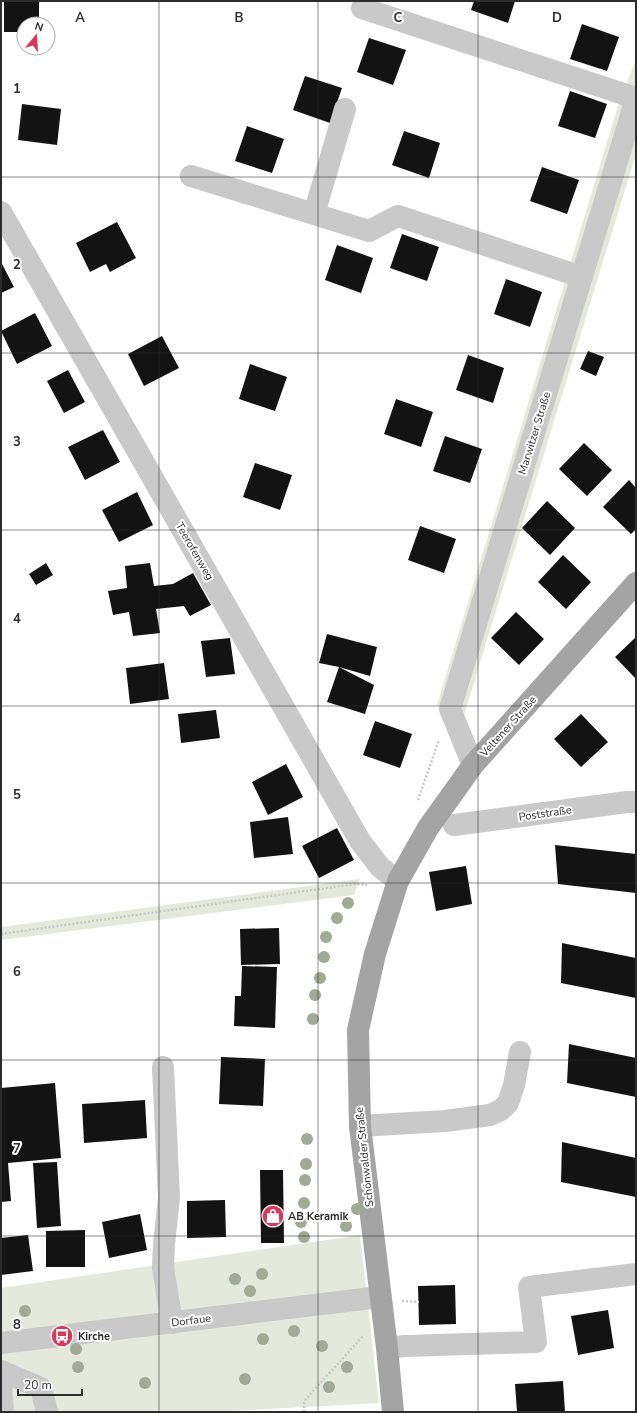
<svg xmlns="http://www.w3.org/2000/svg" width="637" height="1413" font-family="'Nunito Sans',sans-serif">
<rect width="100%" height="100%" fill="#fff"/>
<path fill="#e4e9db" d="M636,59V154L464,715L437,705L617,109Z
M360,879L354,895L1,940V927Z
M360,1235L379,1403L214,1412H1V1288Z"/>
<path fill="#131313" d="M4,1H39V24H24V32H4Z
M474,1H515L508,23L471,10Z
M582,24L619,37L607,71L570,59Z
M369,38L406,50L393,85L357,72Z
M305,76L342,88L330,123L293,110Z
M570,91L607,104L595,138L558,126Z
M22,104L61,109L57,145L18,140Z
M247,126L284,139L272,173L235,161Z
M404,131L440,143L429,178L392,165Z
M542,167L579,180L567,214L530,201Z
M117,222L136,258L110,272L106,264L90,272L76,243Z
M402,234L439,247L427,281L390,268Z
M337,245L373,258L361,293L325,280Z
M1,262L14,287L1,293Z
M506,279L542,292L530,327L494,314Z
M35,313L52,346L17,364L1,331Z
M162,336L179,368L144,386L128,354Z
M588,351L604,357L596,376L580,369Z
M468,355L504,368L493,403L456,390Z
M250,364L287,377L275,411L239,399Z
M68,370L85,402L64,413L47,381Z
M396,399L433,412L421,447L384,434Z
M103,430L120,462L85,480L68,447Z
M445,436L482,449L470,483L433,471Z
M584,443L612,470L587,496L559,469Z
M255,463L292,475L280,510L243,497Z
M629,480L636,488V529L631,534L603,507Z
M137,492L153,525L119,542L102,510Z
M547,501L575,528L550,555L522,528Z
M420,526L456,539L444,573L408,560Z
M563,555L591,582L566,609L538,582Z
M46,563L53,575L36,585L29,574Z
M150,563L154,586L173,584L193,573L211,605L190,616L184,606L156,609L160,633L133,636L129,612L113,615L108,591L127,588L125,566Z
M516,612L544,639L519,665L491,638Z
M327,634L377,647L370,676L339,667L374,685L365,714L327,702L339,667L319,663Z
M636,637V679L615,657Z
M230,638L235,674L206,677L201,641Z
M164,663L169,699L130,704L126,668Z
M216,710L220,738L181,743L178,714Z
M581,714L608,742L581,767L554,739Z
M375,721L412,734L400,768L363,755Z
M286,764L303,797L268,815L252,782Z
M288,817L293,854L254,858L250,822Z
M337,828L354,860L319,878L302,846Z
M555,845L636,854V893L558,884Z
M466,866L472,904L436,911L429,872Z
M279,928L280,964L241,965L240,929Z
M562,943L636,958V998L561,983Z
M242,966L277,967L275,1028L234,1026L235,996H241Z
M569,1044L636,1058V1097L567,1083Z
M221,1057L265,1059L263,1106L219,1104Z
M55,1083L61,1158L8,1163L11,1201L1,1202V1088Z
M145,1100L147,1138L84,1143L82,1104Z
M562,1142L636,1158V1197L561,1182Z
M57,1162L61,1226L37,1228L33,1163Z
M260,1170H283L284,1243H261Z
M225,1200L226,1237L187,1238V1201Z
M140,1214L147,1250L109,1258L102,1222Z
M85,1230V1267H46V1231Z
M28,1235L33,1271L1,1275V1238Z
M455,1285L456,1324L419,1325L418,1286Z
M608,1310L614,1348L578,1355L571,1316Z
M563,1381L565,1412H517L515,1384Z"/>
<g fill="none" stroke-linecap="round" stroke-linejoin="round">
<path stroke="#c9c9c9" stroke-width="2.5" stroke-dasharray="2 2" stroke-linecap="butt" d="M418,800L439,740
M1,934L355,884L367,885
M402,1301L419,1302
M304,1412V1401L363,1336"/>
<path stroke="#c9c9c9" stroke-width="22" d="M362,8L636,98
M191,176L369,231L398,216L582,277
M1,212L360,841L380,867L398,881
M314,214L345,109
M473,765L450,709L636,99
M454,825L627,802H636
M163,1067L169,1198L164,1244L163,1268L172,1323
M360,1126L445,1121L490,1115L501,1110L508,1103L514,1085L520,1052
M1,1343L380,1297
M387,1348L405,1346L536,1342L529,1287L636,1274
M1,1371L41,1388L47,1412
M1,1384L3,1412"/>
<path stroke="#a4a4a4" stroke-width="22" d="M393,1412L387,1348L360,1126L358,1030L375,954L398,881L428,828L473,765L636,583"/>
</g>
<g fill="#a1aa94">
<circle cx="348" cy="903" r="6"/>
<circle cx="337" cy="918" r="6"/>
<circle cx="326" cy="937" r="6"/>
<circle cx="324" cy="957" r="6"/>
<circle cx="320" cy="978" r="6"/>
<circle cx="315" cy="995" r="6"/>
<circle cx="313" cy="1019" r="6"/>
<circle cx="307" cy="1139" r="6"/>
<circle cx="306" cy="1164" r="6"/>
<circle cx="305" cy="1180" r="6"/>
<circle cx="304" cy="1203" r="6"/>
<circle cx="357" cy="1209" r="6"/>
<circle cx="301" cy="1222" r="6"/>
<circle cx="346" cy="1226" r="6"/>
<circle cx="304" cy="1237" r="6"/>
<circle cx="262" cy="1274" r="6"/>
<circle cx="235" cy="1279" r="6"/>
<circle cx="250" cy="1291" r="6"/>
<circle cx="25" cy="1311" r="6"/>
<circle cx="294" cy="1331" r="6"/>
<circle cx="263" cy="1339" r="6"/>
<circle cx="322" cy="1346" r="6"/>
<circle cx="76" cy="1349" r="6"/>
<circle cx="78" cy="1367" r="6"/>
<circle cx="347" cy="1367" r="6"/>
<circle cx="245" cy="1379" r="6"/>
<circle cx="145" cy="1383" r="6"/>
<circle cx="329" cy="1387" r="6"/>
</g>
<path fill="none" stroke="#2c2c2c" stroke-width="1" stroke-opacity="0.55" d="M159,1V1412M318,1V1412M478,1V1412M1,177H636M1,353H636M1,530H636M1,706H636M1,883H636M1,1060H636M1,1236H636"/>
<defs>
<g id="shop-disc" transform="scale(1.15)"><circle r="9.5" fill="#d73a58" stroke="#fff"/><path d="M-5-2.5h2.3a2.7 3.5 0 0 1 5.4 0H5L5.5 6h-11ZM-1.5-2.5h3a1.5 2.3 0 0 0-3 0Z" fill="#fff"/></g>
<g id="bus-disc" transform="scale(1.15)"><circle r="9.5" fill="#d73a58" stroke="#fff"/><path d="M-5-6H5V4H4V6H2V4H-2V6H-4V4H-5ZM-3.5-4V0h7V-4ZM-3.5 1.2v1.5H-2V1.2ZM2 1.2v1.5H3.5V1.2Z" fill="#fff"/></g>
</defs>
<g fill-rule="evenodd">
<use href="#shop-disc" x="273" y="1216"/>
<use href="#bus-disc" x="62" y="1336"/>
</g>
<g text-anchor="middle" stroke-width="4" stroke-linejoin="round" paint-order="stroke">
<g font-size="11" fill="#2c2c2c" stroke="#fff">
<text transform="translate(534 433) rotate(-73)" y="4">Marwitzer Straße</text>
<text transform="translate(195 551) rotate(60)" y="4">Teerofenweg</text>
<text transform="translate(508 726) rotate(-48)" y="4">Veltener Straße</text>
<text transform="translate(545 813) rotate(-8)" y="4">Poststraße</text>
<text transform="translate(364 1157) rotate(-96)" y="4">Schönwalder Straße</text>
<text transform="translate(191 1320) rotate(-7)" y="4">Dorfaue</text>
</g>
<g font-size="11" font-weight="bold" fill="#2c2c2c" stroke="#fff" text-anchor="start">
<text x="288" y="1220">AB Keramik</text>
<text x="78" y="1340">Kirche</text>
</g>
</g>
<g font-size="13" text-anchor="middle" font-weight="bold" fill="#2c2c2c" stroke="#fff" stroke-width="4" stroke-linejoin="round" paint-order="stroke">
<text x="80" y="22">A</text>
<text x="239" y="22">B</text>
<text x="398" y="22">C</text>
<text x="557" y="22">D</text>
<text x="17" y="93">1</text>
<text x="17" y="269">2</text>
<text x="17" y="446">3</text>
<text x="17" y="623">4</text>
<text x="17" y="799">5</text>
<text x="17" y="976">6</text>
<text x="17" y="1153">7</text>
<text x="17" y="1329">8</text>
</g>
<rect width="637" height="1413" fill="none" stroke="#2c2c2c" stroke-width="4"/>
<g transform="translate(36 36) rotate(18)"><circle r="19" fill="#ffffff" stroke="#ababab"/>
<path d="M0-3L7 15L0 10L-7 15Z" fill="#d73a58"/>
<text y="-6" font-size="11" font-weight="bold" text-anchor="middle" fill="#2c2c2c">N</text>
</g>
<path d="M18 1389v6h64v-6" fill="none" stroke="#2c2c2c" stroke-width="2"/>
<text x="24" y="1389" font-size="12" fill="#2c2c2c" stroke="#ffffff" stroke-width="3" paint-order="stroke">20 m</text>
</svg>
